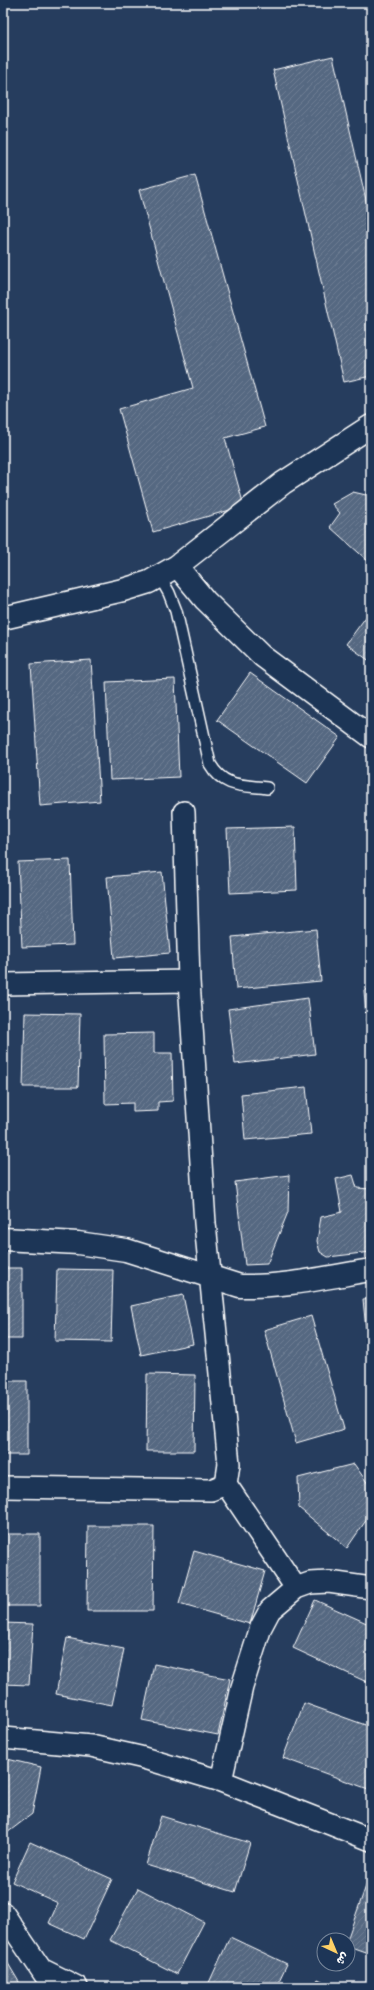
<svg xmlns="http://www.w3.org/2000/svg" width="374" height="1990" font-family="'Gochi Hand','Playpen Sans Arabic',sans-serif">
<defs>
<pattern id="building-hatch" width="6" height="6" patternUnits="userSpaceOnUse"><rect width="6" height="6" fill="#556781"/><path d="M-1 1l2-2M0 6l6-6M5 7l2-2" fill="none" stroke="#6e7e94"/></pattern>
</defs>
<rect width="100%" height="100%" fill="#263d5e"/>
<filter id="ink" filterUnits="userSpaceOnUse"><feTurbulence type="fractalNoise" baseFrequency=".025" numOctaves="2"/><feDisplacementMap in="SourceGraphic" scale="8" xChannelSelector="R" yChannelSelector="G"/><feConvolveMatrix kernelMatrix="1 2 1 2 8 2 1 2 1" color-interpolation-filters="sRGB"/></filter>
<g filter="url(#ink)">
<path fill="url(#building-hatch)" stroke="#fff" d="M333,56L371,222V376L344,382L273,70Z
M195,175L265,427L225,438L244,506L153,532L119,409L193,388L139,190Z
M371,490V557L368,561L330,527L340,513L332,504L353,492L366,495Z
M371,610V662L346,644Z
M91,660L100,801L40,806L31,664Z
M250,673L340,737L307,783L217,720Z
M175,679L179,777L110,780L106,682Z
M295,827L297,890L230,893L227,829Z
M70,860L73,945L22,947L18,862Z
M162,872L170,953L114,958L107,877Z
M316,929L321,981L236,989L232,937Z
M371,989V1061H369L364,990Z
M308,998L315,1054L235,1064L228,1009Z
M25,1013L80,1014L78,1087H23Z
M154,1033V1053H172L173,1101L158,1102V1111L133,1112V1103L105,1104L104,1034Z
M306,1087L311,1134L245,1140L241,1094Z
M289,1175L288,1212L267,1264L245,1265L235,1182Z
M353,1175L357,1188L371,1189V1252L328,1257L320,1252L317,1241L321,1217L342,1212L336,1179Z
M3,1268H22V1339H3Z
M57,1269L113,1270L111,1342L55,1341Z
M183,1295L193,1344L141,1355L131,1306Z
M371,1298V1371H370L363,1299Z
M311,1316L344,1429L296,1443L264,1330Z
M147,1374L195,1375L194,1451H146Z
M3,1381H27V1455H3Z
M354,1464L371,1488V1504L367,1519L347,1548L299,1508L298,1478Z
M88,1526H154L153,1611H87Z
M3,1534H40V1606H3Z
M194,1551L265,1571L250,1624L179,1604Z
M315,1600L371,1625V1684L293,1648Z
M3,1623L33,1624L29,1685L3,1684Z
M67,1638L124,1649L112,1705L56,1694Z
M154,1664L230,1679L218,1735L142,1720Z
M304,1703L371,1727V1790L283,1758Z
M3,1758L41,1767L32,1814L3,1836Z
M161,1816L250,1843L235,1892L146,1865Z
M30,1842L112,1879L84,1939L49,1923L58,1903L12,1882Z
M367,1883L371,1884V1954L348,1946L347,1940Z
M138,1888L204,1922L177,1974L110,1940Z
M230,1937L287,1964L276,1987H207Z
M3,1955L22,1987H3Z
M318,1979L335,1987H314Z"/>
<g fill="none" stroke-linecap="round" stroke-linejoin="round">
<g stroke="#fff" stroke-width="14">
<path id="lane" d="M160,577L169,593L176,611L210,764C224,788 242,785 267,788"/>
</g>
<g stroke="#fff" stroke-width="24">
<path id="street" d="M177,566L205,600L262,656L371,737
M184,812L189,981
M3,984L189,981L205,1223L229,1464L226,1484L211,1490L3,1487
M226,1484L296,1588
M3,1738L91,1746L140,1757L221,1781L371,1840
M221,1781L242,1687L261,1627L270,1610L296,1588L310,1583L329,1582L371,1588
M3,1913L53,1987
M43,1970L77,1987"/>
</g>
<g stroke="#fff" stroke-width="25">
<path id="secondary" d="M3,618L123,590L149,582L177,566L283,483L371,426
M3,1239L78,1243L126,1250L240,1286C284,1287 328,1277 371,1270"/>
</g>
<use href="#lane" stroke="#1d3557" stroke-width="11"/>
<use href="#street" stroke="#1d3557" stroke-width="21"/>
<use href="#secondary" stroke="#1d3557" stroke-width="22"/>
</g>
</g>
<rect width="374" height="1990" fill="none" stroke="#1d3557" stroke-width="16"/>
<rect x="8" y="8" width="358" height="1974" fill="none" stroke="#fff" stroke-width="1.5" filter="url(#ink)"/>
<g transform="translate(336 1952) rotate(136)"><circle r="19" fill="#1d3557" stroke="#77869a"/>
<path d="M0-3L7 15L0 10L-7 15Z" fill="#ffd166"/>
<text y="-6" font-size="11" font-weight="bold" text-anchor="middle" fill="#ffffff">ش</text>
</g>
</svg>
